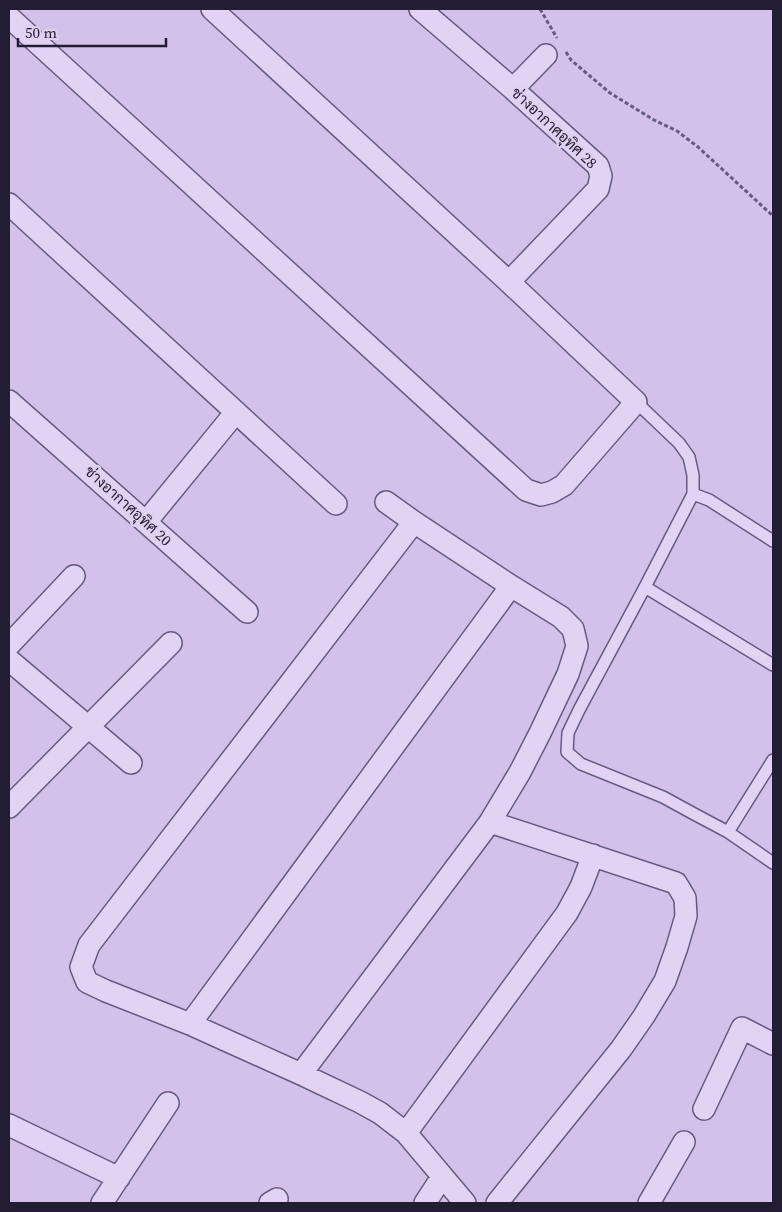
<svg xmlns="http://www.w3.org/2000/svg" width="782" height="1212" font-family="'Source Serif 4',Sarabun,serif">
<rect width="100%" height="100%" fill="#d3c1e9"/>
<g fill="none" stroke-linecap="round" stroke-linejoin="round">
<g stroke="#655b81" stroke-width="14">
<path id="lane" d="M636,402L679,443L689,457L693,475V494L645,587L579,710L568,733L567,752L581,764L663,797L696,815L728,832L773,863
M693,494L709,500L773,541
M645,587L773,665
M728,832L773,760"/>
</g>
<g stroke="#655b81" stroke-width="24">
<path id="street" d="M420,9L513,89L598,166L601,176L598,189L509,282
M9,17L526,490L541,495L552,492L564,485L636,402L509,282L212,9
M513,89L546,55
M9,204L336,504
M9,401L247,612
M146,522L236,412
M414,522L89,945L81,967L87,982L106,991L190,1024L301,1074L360,1102L380,1113L406,1133L465,1203
M9,645L74,576
M9,660L131,763
M9,807L171,643
M490,822L676,883L685,898L686,916L677,947L665,981L644,1016L621,1049L497,1203
M190,1024L511,586
M301,1074L490,822L520,772L540,733L568,674L577,646L573,629L561,617L511,586L414,522L386,502
M704,1109L742,1028L773,1044
M9,1125L119,1178
M406,1133L567,913L581,887L593,855
M102,1203L168,1103
M270,1203L277,1199
M425,1203L442,1177
M649,1203L684,1142"/>
</g>
<path stroke="#655b81" stroke-width="3" stroke-dasharray="4 2.5" stroke-linecap="butt" d="M540,9L557,38
M566,52L571,60L610,93L654,120L677,131L698,147L773,216"/>
<use href="#lane" stroke="#e2d3f5" stroke-width="11"/>
<use href="#street" stroke="#e2d3f5" stroke-width="21"/>
</g>
<g text-anchor="middle" stroke-width="5" stroke-linejoin="round" paint-order="stroke">
<g font-size="15" fill="#221d32" stroke="#dfd0f1">
<text transform="translate(554 128) rotate(43)" y="5">ช่างอากาศอุทิศ 28</text>
<text transform="translate(128 506) rotate(42)" y="5">ช่างอากาศอุทิศ 20</text>
</g>
</g>
<rect width="782" height="1212" fill="none" stroke="#221d32" stroke-width="20"/>
<path d="M18 38v8h148v-8" fill="none" stroke="#221d32" stroke-width="2.5"/>
<text x="25" y="38" font-size="15" fill="#221d32" stroke="#dfd0f1" stroke-width="4" paint-order="stroke">50 m</text>
</svg>
